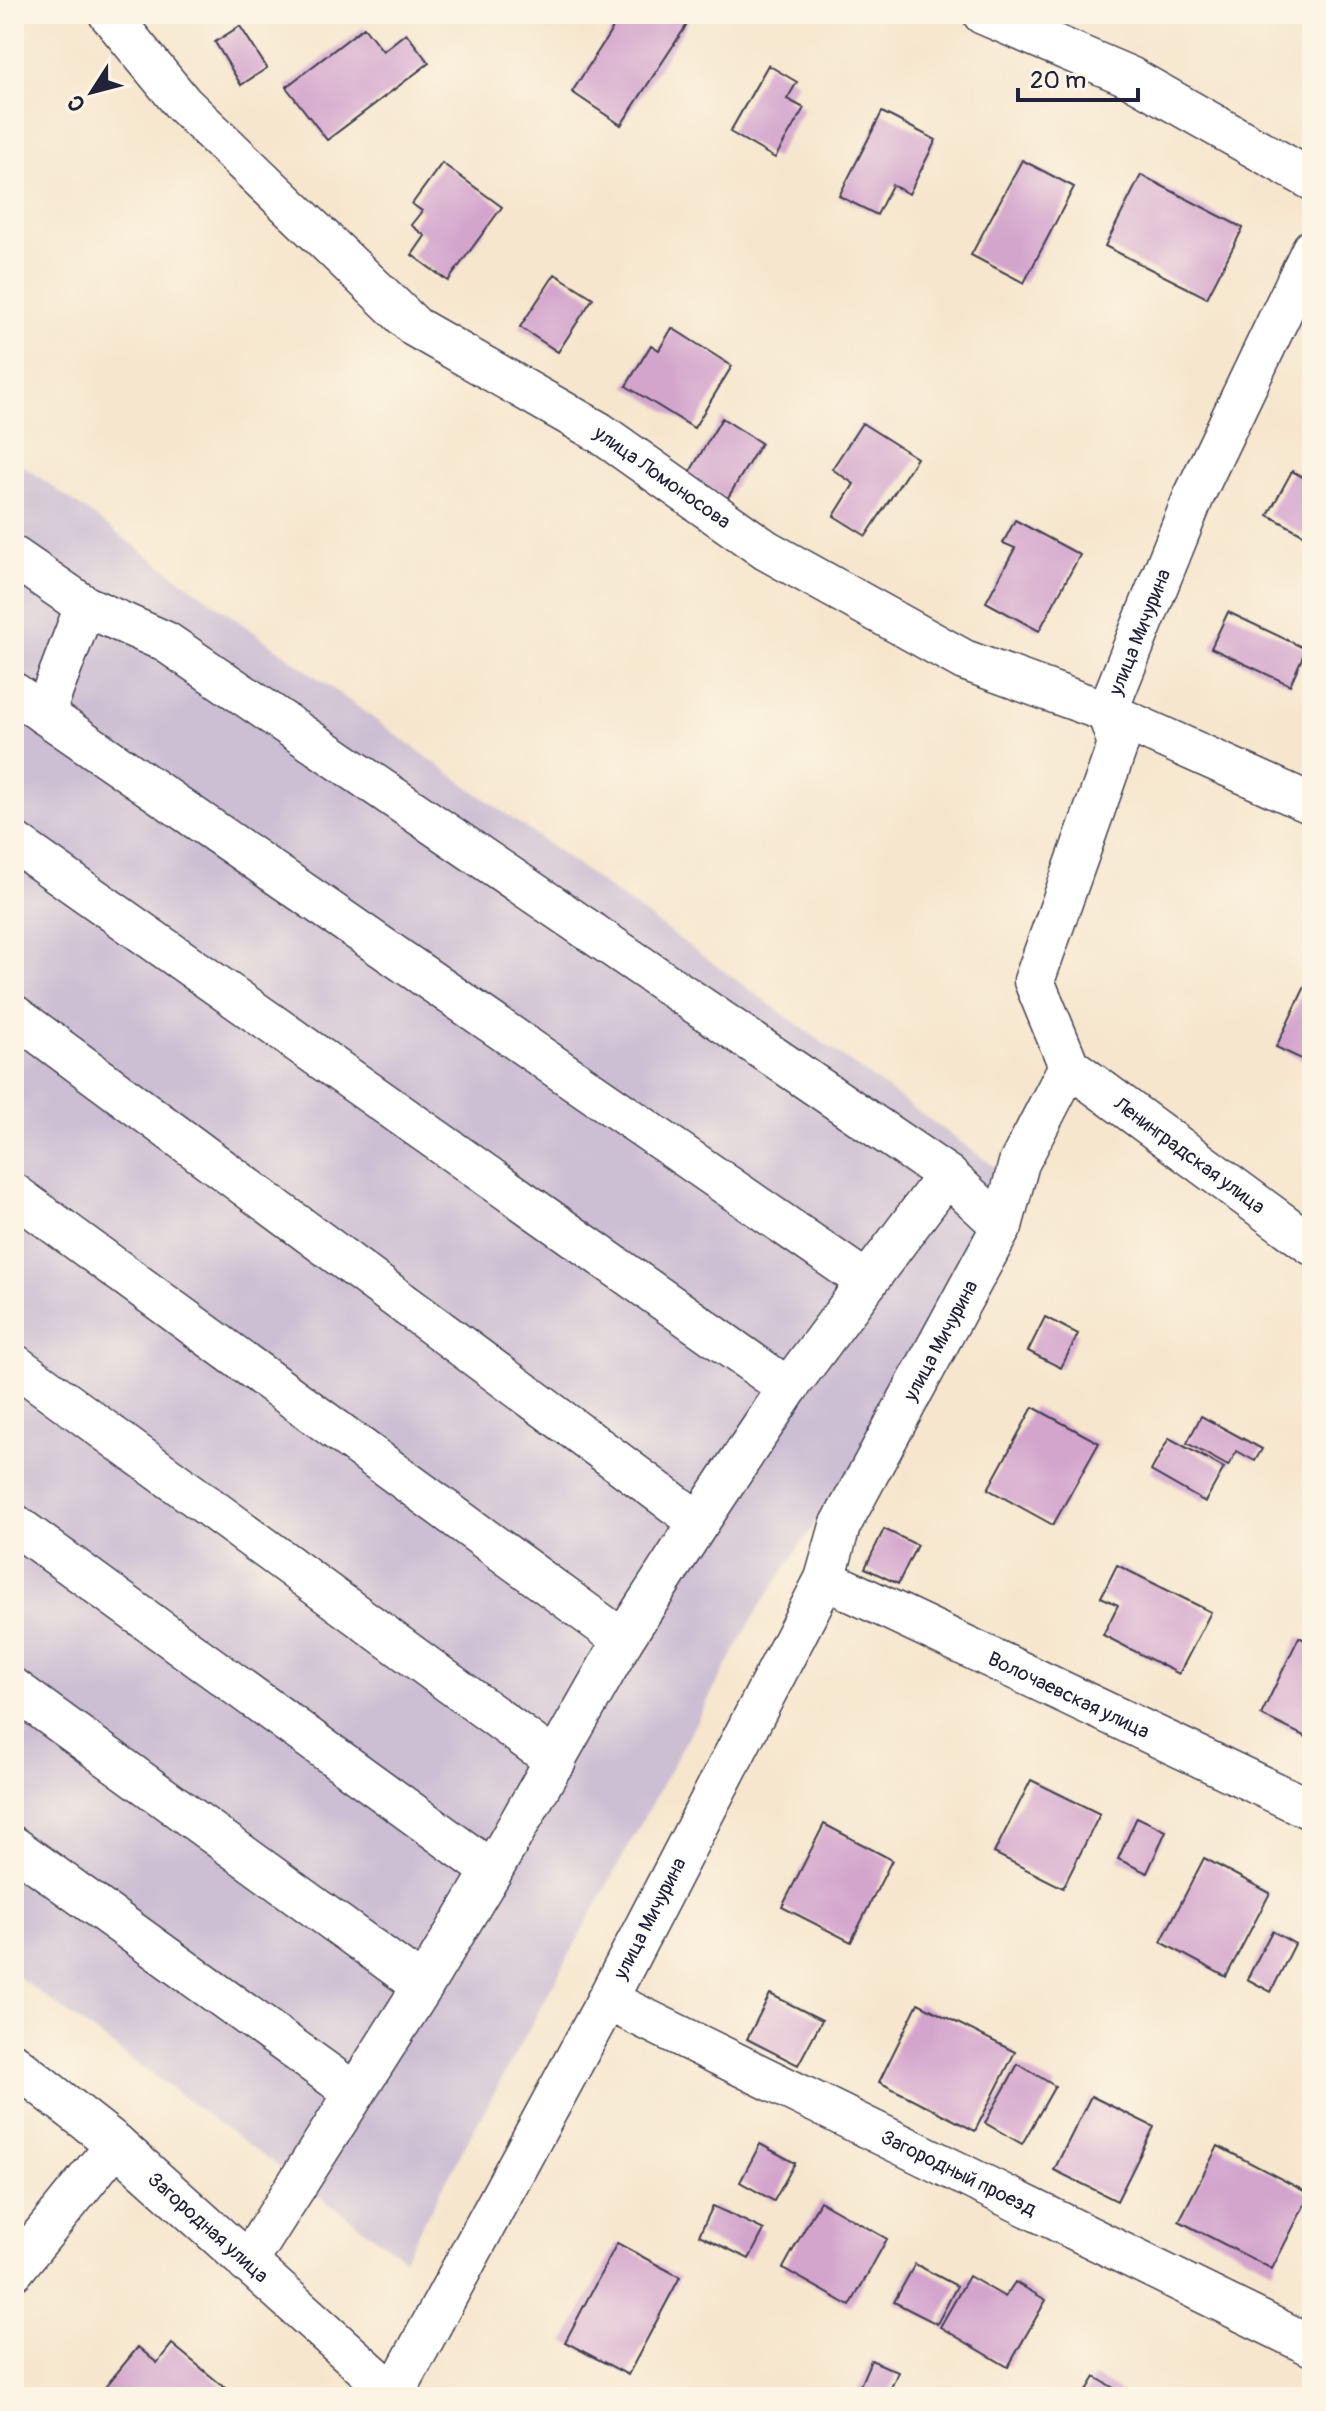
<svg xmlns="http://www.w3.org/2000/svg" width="1326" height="2411" font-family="Pangolin,sans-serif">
<rect width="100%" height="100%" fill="#fcf5e5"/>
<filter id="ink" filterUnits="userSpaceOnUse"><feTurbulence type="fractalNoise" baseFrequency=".0125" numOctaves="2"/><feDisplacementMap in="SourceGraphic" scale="16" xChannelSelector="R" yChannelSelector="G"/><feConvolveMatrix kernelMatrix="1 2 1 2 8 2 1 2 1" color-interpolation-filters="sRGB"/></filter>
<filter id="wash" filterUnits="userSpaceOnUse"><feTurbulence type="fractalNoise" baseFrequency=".006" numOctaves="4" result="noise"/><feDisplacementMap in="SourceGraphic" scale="32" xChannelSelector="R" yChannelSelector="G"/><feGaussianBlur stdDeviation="1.8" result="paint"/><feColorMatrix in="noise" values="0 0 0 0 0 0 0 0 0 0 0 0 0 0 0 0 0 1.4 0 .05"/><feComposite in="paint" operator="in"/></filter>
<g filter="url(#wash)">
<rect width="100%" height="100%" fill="#f6e6cd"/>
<path fill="#ccbed3" d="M14,459L1009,1177L858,1458L755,1614L404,2258L14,1974Z"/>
<g id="blocks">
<path fill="#d3a5cd" d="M622,14H674L688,23L621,125L572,92Z
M240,26L267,68L241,85L215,42Z
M364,27L383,51L406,33L429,63L327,140L286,87Z
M768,65L797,82L787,99L804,108L775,158L730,132Z
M882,112L936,140L909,194L892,185L877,215L839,196Z
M1022,160L1074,187L1024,283L971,255Z
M442,163L502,207L448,281L412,255L425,236L411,225L422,211L412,204Z
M1141,175L1243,228L1207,298L1105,246Z
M555,274L593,298L558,352L520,327Z
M672,328L732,366L694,428L626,386L651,345L659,350Z
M722,418L761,443L727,499L688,475Z
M862,423L917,458L866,536L834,516L854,484L832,469Z
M1292,471L1312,482V539L1268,515Z
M1015,520L1080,555L1039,631L986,602L1015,548L1003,543Z
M1228,612L1306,649L1290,685L1211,648Z
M1312,972V1064L1276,1047Z
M1045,1317L1078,1334L1061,1368L1028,1351Z
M1033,1407L1099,1443L1053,1525L988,1489Z
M1201,1416L1262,1449L1255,1461L1237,1451L1228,1466L1187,1443Z
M1169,1438L1224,1468L1205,1502L1151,1471Z
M884,1529L917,1545L898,1584L865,1568Z
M1117,1565L1211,1612L1179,1674L1103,1635L1118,1605L1101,1597Z
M1299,1637L1312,1644V1740L1261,1715Z
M1031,1780L1100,1814L1063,1888L994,1853Z
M1137,1817L1166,1831L1147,1873L1118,1859Z
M824,1824L892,1860L851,1942L782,1907Z
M1204,1858L1270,1893L1226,1977L1161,1942Z
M1272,1931L1295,1944L1271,1992L1247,1979Z
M770,1994L822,2020L798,2065L747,2039Z
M918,2003L1015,2052L975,2131L879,2082Z
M1018,2064L1055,2086L1022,2144L985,2123Z
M1091,2096L1154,2127L1117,2201L1054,2170Z
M760,2144L795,2163L774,2201L740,2182Z
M1218,2146L1310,2194L1272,2269L1179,2221Z
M820,2201L887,2239L850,2306L783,2268Z
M713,2206L764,2230L749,2259L699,2235Z
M617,2243L680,2277L628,2375L565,2342Z
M915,2264L957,2286L937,2324L894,2302Z
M969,2276L1005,2297L1015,2282L1046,2300L1008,2367L940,2327Z
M172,2344L236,2397H109L102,2391L138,2347L157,2363Z
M871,2360L898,2372L887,2397H855Z
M1095,2377L1129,2397H1083Z"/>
</g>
</g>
<g filter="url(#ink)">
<use href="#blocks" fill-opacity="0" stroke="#423f51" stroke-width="2"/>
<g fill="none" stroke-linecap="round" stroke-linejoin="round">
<g stroke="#423f51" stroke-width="43">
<g id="minor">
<path id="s1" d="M109,14L183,104L415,327L599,432L766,550L964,660L1107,712L1312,804"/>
<path d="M983,14L1130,77L1312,180"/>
<path d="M14,557L85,606L166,642L947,1175L1002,1226"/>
<path d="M14,693L867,1282"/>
<path d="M44,714L85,606"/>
<path d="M14,842L788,1388"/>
<path d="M14,1015L699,1522"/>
<path id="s2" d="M1069,1066L1312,1245"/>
<path d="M14,1194L623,1640"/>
<path d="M14,1364L556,1761"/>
<path d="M14,1524L492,1871"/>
<path id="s3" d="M825,1579L1312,1810"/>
<path d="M14,1689L423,1986"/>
<path d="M14,1847L355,2093"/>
<path id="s4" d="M607,2000L1312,2346"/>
<path id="s5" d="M14,2064L116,2144L394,2394L395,2397"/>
<path d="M247,2263L423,1986L492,1871L623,1640L699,1522L788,1388L947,1175"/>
<path d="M14,2270L116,2144"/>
<path id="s6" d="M394,2394L607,2000L825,1579L840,1526L1002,1226L1019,1163L1069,1066L1034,981L1118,744L1107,712L1194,496L1312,249"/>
</g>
</g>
<use href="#minor" stroke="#fff" stroke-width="40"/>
</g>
</g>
<g text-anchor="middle" stroke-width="7" stroke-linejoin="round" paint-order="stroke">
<g font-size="20" fill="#22223b" stroke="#fcf5e5">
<text dy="7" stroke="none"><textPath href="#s1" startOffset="728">улица Ломоносова</textPath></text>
<text dy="7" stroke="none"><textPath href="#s6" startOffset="1956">улица Мичурина</textPath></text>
<text dy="7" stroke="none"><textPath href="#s2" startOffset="150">Ленинградская улица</textPath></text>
<text dy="7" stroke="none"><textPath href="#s6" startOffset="1188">улица Мичурина</textPath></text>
<text dy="7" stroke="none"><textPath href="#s3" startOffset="270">Волочаевская улица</textPath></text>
<text dy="7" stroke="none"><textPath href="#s6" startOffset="540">улица Мичурина</textPath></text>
<text dy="7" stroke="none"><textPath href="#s4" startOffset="392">Загородный проезд</textPath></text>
<text dy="7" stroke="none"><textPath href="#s5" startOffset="254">Загородная улица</textPath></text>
</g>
</g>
<rect width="1326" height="2411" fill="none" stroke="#fcf5e5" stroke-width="48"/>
<g transform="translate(92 92) rotate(234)" stroke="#fcf5e5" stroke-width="6" paint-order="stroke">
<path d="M0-6L14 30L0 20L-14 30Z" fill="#22223b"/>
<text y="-12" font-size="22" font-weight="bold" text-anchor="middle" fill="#22223b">С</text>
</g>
<path d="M1018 88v12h120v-12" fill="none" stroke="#22223b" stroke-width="4"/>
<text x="1030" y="88" font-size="24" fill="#22223b" stroke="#fcf5e5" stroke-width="6" paint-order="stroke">20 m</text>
</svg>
